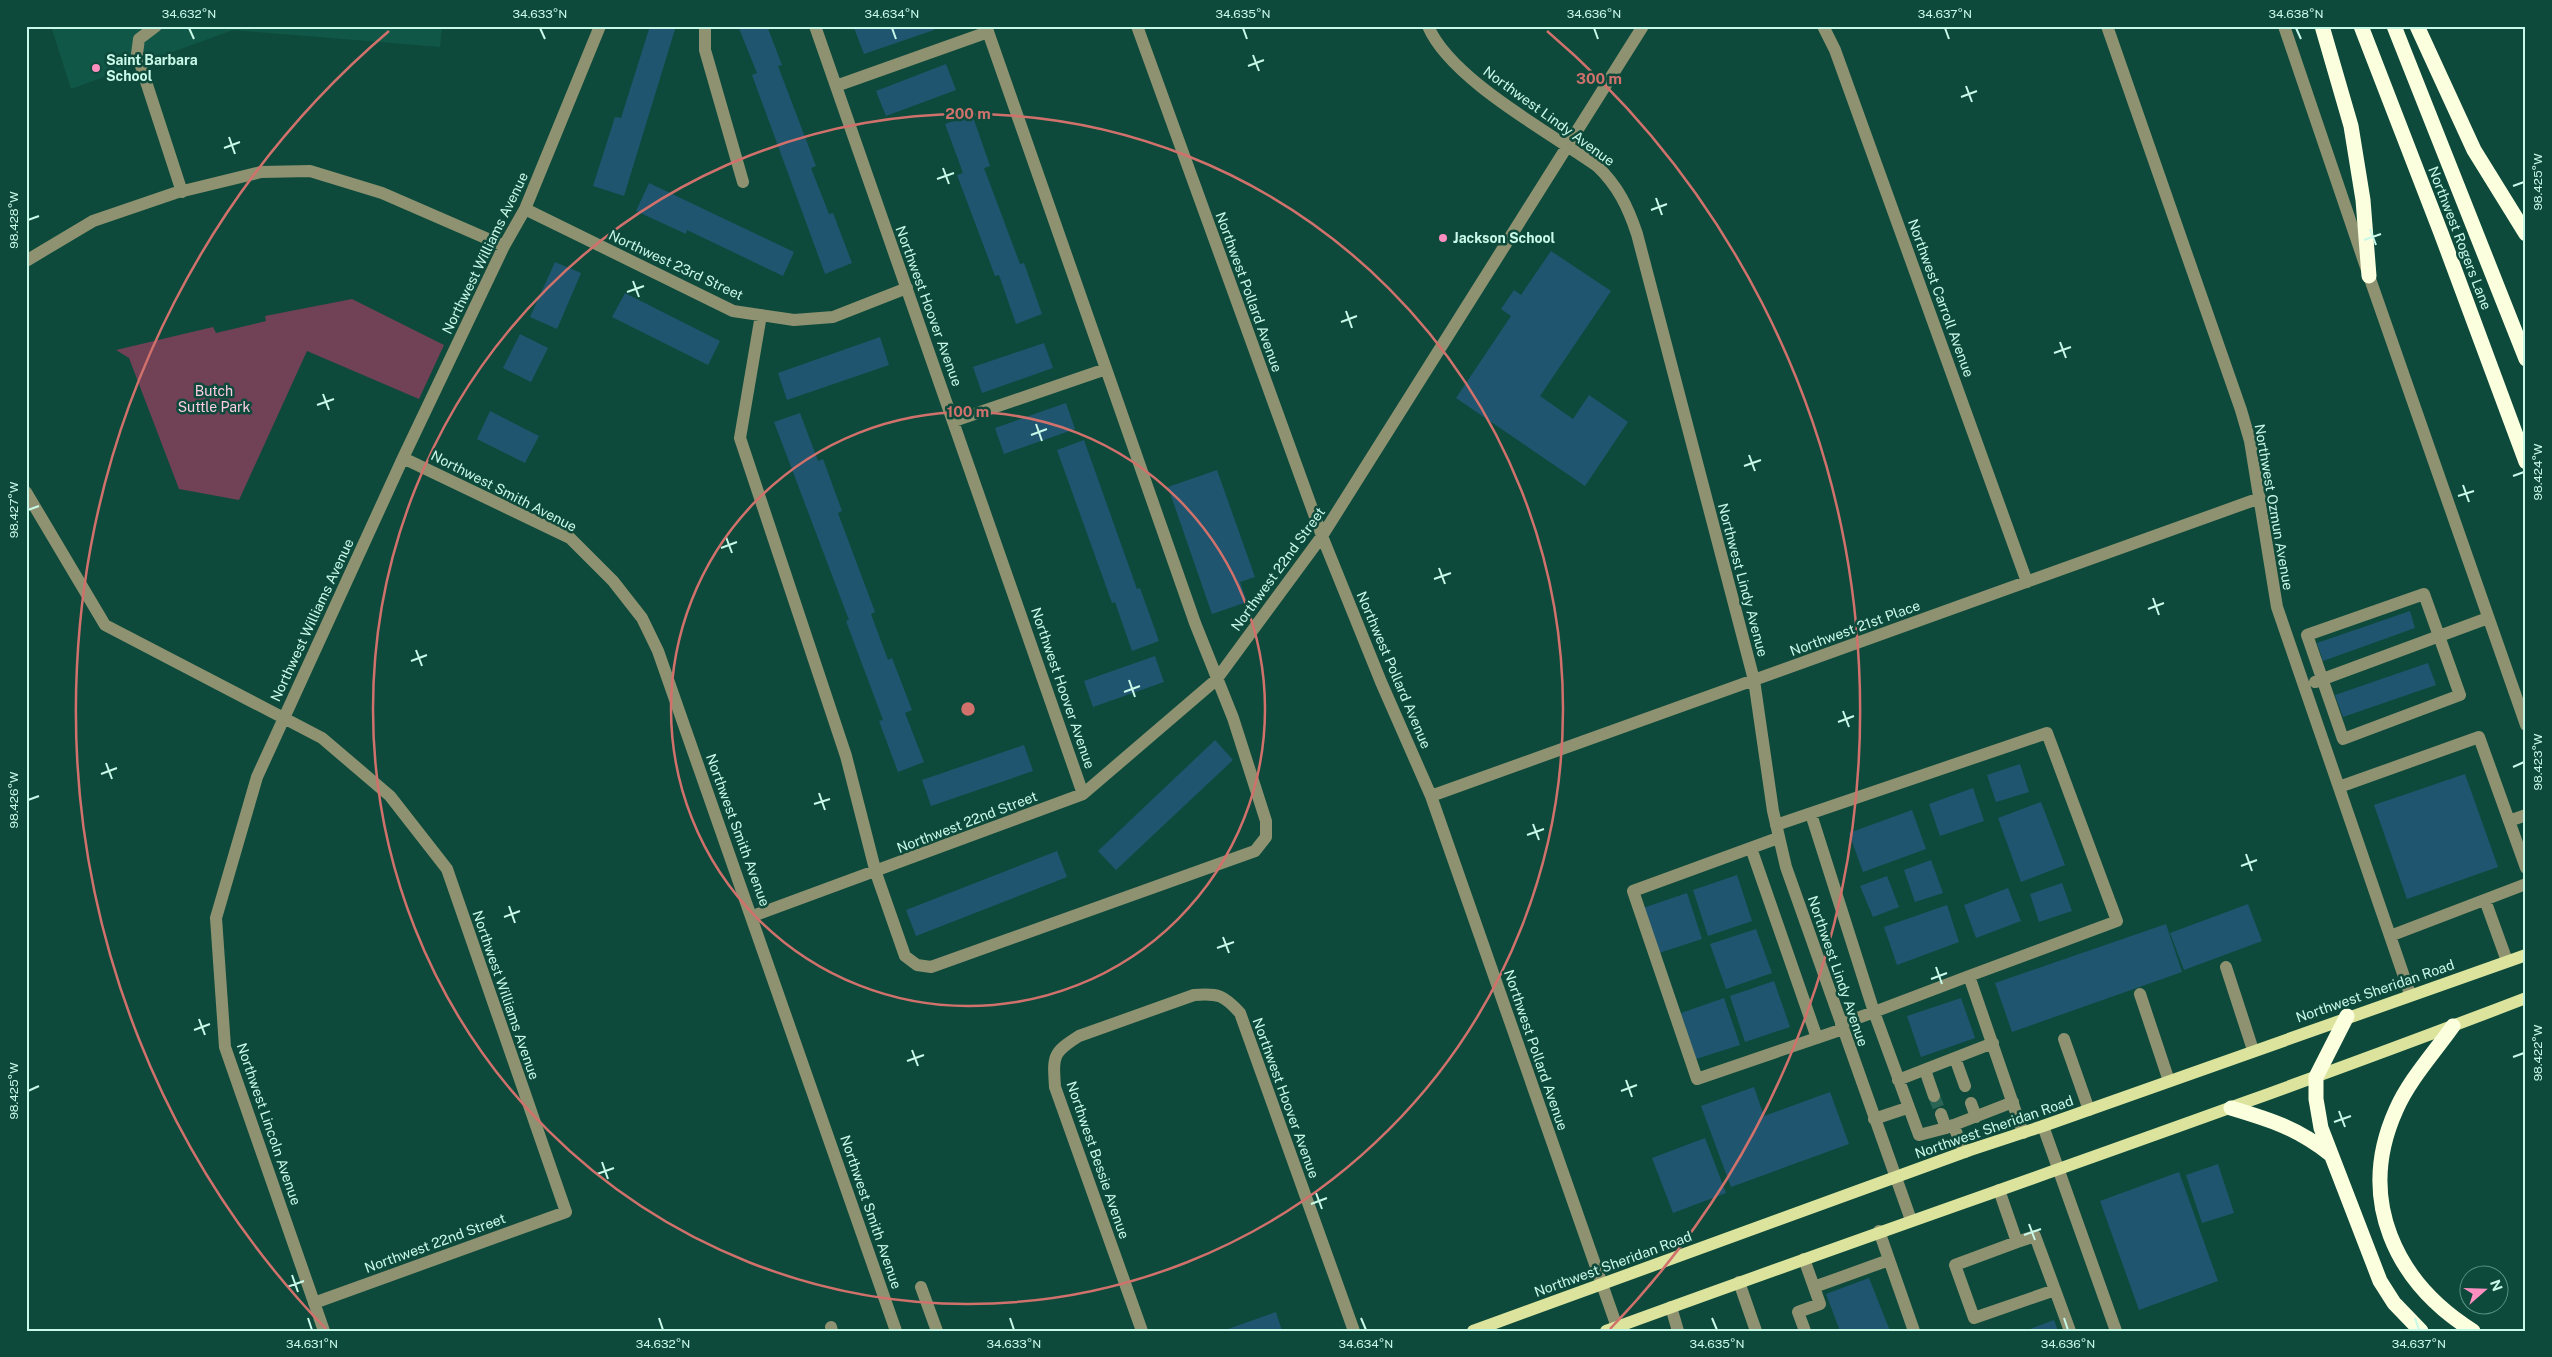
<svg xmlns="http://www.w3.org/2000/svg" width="2552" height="1357" font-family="'Public Sans',sans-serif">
<rect width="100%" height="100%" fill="#0d4a3b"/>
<path fill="#115747" d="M51,26H442L440,47L233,30L71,89Z"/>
<path fill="#714156" d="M352,299L444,345L419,399L307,351L239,500L179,489L129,358L116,350L213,327L216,333L266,321L265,316Z"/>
<path fill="#20556f" d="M650,26H676L624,196L593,186L615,117L621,118Z
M738,26H767L782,65L778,66L816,166L811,168L829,214L833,213L852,263L825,274L752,75L757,73Z
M860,26H933L934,30L864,54L854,28Z
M946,64L956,90L886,116L876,91Z
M972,114L990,166L984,168L1020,264L1024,263L1042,314L1016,324L999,275L995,276L957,175L963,173L945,124Z
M649,183L794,252L783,276L687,230L686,234L636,211Z
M1551,251L1611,291L1540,396L1573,419L1589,395L1628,422L1585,486L1456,398L1511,316L1501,309L1514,290L1521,295Z
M555,262L581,273L557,329L530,317Z
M625,293L720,341L708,365L612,317Z
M520,334L548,348L531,382L503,368Z
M880,337L889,365L787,400L778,373Z
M1044,343L1053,368L982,393L973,367Z
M1066,403L1075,429L1004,454L995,428Z
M490,411L539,436L525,463L477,439Z
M800,413L818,461L823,459L842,511L838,513L875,612L871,614L888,660L892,658L912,710L905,713L924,762L898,772L879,721L883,720L846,621L849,620L774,422Z
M1084,440L1137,589L1140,588L1159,641L1132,651L1115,602L1112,603L1057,450Z
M1217,470L1255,577L1240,582L1247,602L1212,614L1168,487Z
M2410,611L2415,628L2323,661L2317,643Z
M1155,656L1164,682L1093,707L1084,681Z
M2428,663L2436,685L2343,717L2335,695Z
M1215,740L1233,760L1116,870L1098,851Z
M1024,745L1033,771L931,806L922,780Z
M2020,764L2029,792L1996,802L1987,775Z
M2465,774L2498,867L2407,899L2374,805Z
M1973,788L1984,821L1940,836L1929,804Z
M2041,802L2065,865L2021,882L1998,818Z
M1912,810L1926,849L1863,872L1849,833Z
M1057,851L1067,877L916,936L906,910Z
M1931,860L1943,893L1915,902L1904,870Z
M1737,875L1752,921L1708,936L1693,890Z
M1887,876L1899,907L1873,917L1860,886Z
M2062,883L2072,911L2039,922L2030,894Z
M2008,888L2021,921L1976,938L1964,905Z
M1687,893L1702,939L1659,953L1643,908Z
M2248,904L2262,941L2184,970L2170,933Z
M1947,905L1959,942L1897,965L1884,927Z
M2166,924L2182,972L2012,1032L1995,983Z
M1756,929L1772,973L1726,989L1710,944Z
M1774,981L1790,1027L1745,1042L1730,996Z
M1724,998L1740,1045L1696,1059L1681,1013Z
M1961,998L1975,1038L1921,1057L1907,1016Z
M1754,1087L1764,1116L1830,1092L1849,1144L1731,1187L1701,1106Z
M1705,1138L1726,1193L1673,1213L1652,1158Z
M2218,1164L2234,1213L2202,1223L2186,1175Z
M2179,1172L2218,1281L2139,1310L2100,1201Z
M1869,1278L1890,1331H1840L1826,1294Z
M1276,1312L1282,1331H1225V1330Z
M2054,1320L2058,1331H2025Z"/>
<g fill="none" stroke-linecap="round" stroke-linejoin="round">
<path stroke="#296455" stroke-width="12" stroke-dasharray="12 6" stroke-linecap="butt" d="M1934,1096L1941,1114"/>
<path stroke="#8e9270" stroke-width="12" d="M156,26L139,39L137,54L182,192
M705,26V50L743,182
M815,26L1083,794
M1137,26L1322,536L1381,682L1431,796L1617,1327
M1428,26C1450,79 1549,132 1597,166C1618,186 1628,207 1637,234L1754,680L1773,811L1786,867L1911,1220
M1823,26L1835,50L2027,582
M2107,26L2241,410L2250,441L2277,607L2410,994
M2284,26L2369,276L2526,725
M836,86L988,32
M525,209L733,311L794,320L833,317L907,288
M26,261L93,221L175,193L261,172L310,171L382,193L504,246
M761,315L740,438L846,756L876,873L905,956L917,965L931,967L1255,851L1266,837V821L1233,718L1195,623L986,26
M954,421L1106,369
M403,458L570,538L613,581L642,618L658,651L896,1331
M26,492L105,625L322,738L390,796L447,869L566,1212L314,1303
M2424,594L2460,695L2343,739L2307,635Z
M2315,682L2488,618
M2339,787L2479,737L2526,868
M1431,796L2260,498
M1811,814L1874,1012L1969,976
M2509,821L2526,815
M1776,825L2047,733L2117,921L1969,976L2023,1133
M1778,838L1633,891L1697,1079L1843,1029
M1751,848L1817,1038
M2485,900L2507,961
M753,916L1083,794L1216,680L1322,536L1643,26
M2390,936L2526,884
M2226,967L2253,1050
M2140,994L2169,1081
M1841,1024L1874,1012L1919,1135L1946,1128L2013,1102
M2064,1039L2089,1110
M1955,1058L1965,1086
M1925,1070L1934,1096
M1898,1080L1993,1043
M1971,1103L1976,1117
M1941,1114L1946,1128
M1874,1119L1907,1108
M1953,1125L1965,1152
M2043,1126L2116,1331
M1999,1190L2017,1242L1955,1265L1974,1318L2055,1290L2070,1331
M1879,1231L1914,1331
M2017,1242L2035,1236L2055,1290
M1804,1259L1820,1304L1798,1312L1805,1331
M1739,1282L1756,1331
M921,1287L937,1331
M1814,1287L1889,1260
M1671,1307L1678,1331
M831,1327L832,1331
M324,1331L225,1047L216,918L257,777L403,458L504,246L525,209L600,26
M1142,1331L1055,1087C1053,1056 1052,1053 1079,1036L1194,995C1218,993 1224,995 1240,1013L1354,1331"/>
<path stroke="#dce39c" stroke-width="12" d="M1473,1331L1970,1150L2043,1126L2526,955
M1606,1331C1912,1219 2221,1115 2526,998"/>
<path stroke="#fbffde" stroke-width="15" d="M2322,26L2351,126L2363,200L2369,276
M2361,26L2441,233L2526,462
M2394,26L2526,359
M2417,26L2474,150L2526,234
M2347,1016L2316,1077V1099L2321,1128L2380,1281L2394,1303L2421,1331
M2453,1026C2434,1053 2409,1080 2396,1110C2356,1199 2395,1282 2473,1331
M2231,1108C2271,1120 2297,1128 2330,1154"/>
</g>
<path fill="none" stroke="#c9f9e9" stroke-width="2" d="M189,28L194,39M540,28L545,39M892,28L896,39M1243,28L1247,39M1594,28L1598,39M1945,28L1949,39M2296,28L2301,39M1253,55L1259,71M1248,66L1264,60M1966,86L1972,102M1961,97L1977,91M229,137L235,154M224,148L240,142M943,168L949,184M937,179L954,173M2513,186L2524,182M1656,198L1662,215M1651,210L1667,204M28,220L39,216M2370,229L2376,245M2364,240L2381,234M633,281L639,297M627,292L644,286M1346,311L1352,328M1341,322L1357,316M2060,342L2066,358M2054,353L2071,347M323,394L329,410M317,405L334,399M1036,424L1042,441M1031,435L1047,429M1749,455L1755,471M1744,466L1761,460M2513,476L2524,472M2463,485L2469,502M2458,496L2474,491M28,510L39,506M726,537L732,553M721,548L737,542M1439,568L1445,584M1434,579L1451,573M2153,598L2159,615M2148,609L2164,603M416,650L422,666M411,661L427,655M1129,680L1135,697M1124,692L1140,686M1843,711L1849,727M1838,722L1854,716M106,763L112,779M2513,767L2524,762M101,774L117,768M819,793L825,810M28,800L39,796M814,804L830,799M1533,824L1539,840M1527,835L1544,829M2246,854L2252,871M2241,866L2257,860M509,906L515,923M504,917L520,911M1223,937L1229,953M1217,948L1234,942M1936,967L1942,984M1931,979L1947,973M199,1019L205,1035M194,1030L210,1024M912,1050L918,1066M2513,1057L2524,1053M907,1061L924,1055M1626,1080L1632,1097M28,1091L39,1086M1621,1091L1637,1085M2339,1111L2345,1127M2334,1122L2351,1116M602,1162L608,1179M597,1174L614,1168M1316,1193L1322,1209M1311,1204L1327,1198M2029,1224L2035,1240M2024,1235L2041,1229M292,1275L298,1292M287,1287L304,1281M308,1318L312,1330M659,1318L663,1330M1010,1318L1014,1330M1361,1318L1366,1330M1712,1318L1717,1330M2064,1318L2068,1330M2415,1318L2419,1330"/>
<g fill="none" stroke="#d1716c" stroke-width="2.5">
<circle cx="968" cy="709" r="297"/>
<circle cx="968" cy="709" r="595"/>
<path d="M326 1329A892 892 0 0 1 389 31M1547 31A892 892 0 0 1 1610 1329"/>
</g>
<g fill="#fd8ec0" stroke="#0d4a3b" stroke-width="2">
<circle cx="96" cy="68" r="5"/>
<circle cx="1443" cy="238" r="5"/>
</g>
<g text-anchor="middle" stroke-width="5" stroke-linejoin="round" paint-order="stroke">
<g font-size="14" font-weight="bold" fill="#c9f9e9" stroke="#0d4a3b" text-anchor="start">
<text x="106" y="65">Saint Barbara<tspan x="106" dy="16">School</tspan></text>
<text x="1453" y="243">Jackson School</text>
</g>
<g font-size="14" fill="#c9f9e9" stroke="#0d4a3b">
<text transform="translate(1549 116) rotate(36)" y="5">Northwest Lindy Avenue</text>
<text transform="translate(2460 238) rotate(69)" y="5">Northwest Rogers Lane</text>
<text transform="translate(485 253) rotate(-64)" y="5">Northwest Williams Avenue</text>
<text transform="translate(676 265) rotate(25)" y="5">Northwest 23rd Street</text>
<text transform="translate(1249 292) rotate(70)" y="5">Northwest Pollard Avenue</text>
<text transform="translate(1941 298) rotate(70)" y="5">Northwest Carroll Avenue</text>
<text transform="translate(929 306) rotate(70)" y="5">Northwest Hoover Avenue</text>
<text transform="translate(504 491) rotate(27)" y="5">Northwest Smith Avenue</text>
<text transform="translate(2274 507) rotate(80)" y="5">Northwest Ozmun Avenue</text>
<text transform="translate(1278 569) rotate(-54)" y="5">Northwest 22nd Street</text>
<text transform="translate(1743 580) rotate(75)" y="5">Northwest Lindy Avenue</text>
<text transform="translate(312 620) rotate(-65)" y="5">Northwest Williams Avenue</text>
<text transform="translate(1855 628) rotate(-20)" y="5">Northwest 21st Place</text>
<text transform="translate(1394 670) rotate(67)" y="5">Northwest Pollard Avenue</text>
<text transform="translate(1063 688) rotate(71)" y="5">Northwest Hoover Avenue</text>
<text transform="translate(967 822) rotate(-21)" y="5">Northwest 22nd Street</text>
<text transform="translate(738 830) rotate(70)" y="5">Northwest Smith Avenue</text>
<text transform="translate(1838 971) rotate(71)" y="5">Northwest Lindy Avenue</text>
<text transform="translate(2375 991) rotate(-19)" y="5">Northwest Sheridan Road</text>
<text transform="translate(506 995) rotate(71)" y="5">Northwest Williams Avenue</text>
<text transform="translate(1536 1050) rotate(71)" y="5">Northwest Pollard Avenue</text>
<text transform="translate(1286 1098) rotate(70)" y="5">Northwest Hoover Avenue</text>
<text transform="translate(269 1124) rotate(71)" y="5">Northwest Lincoln Avenue</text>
<text transform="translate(1994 1127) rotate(-19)" y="5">Northwest Sheridan Road</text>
<text transform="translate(1098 1160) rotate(71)" y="5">Northwest Bessie Avenue</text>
<text transform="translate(871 1212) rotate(71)" y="5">Northwest Smith Avenue</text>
<text transform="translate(435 1243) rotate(-20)" y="5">Northwest 22nd Street</text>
<text transform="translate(1613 1264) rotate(-20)" y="5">Northwest Sheridan Road</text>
</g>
<g font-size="14" fill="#fdcde0" stroke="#0d4a3b">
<text x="214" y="396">Butch<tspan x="214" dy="16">Suttle Park</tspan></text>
</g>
</g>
<circle cx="968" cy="709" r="8" fill="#d1716c" stroke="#0d4a3b" stroke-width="2.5"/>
<g font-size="15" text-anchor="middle" font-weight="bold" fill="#d1716c" stroke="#0d4a3b" stroke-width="5" stroke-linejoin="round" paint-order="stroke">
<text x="1599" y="84">300 m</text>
<text x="968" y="119">200 m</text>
<text x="968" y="417">100 m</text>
</g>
<rect width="2552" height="1357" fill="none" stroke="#0d4a3b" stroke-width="55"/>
<g transform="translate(2484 1290) rotate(70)"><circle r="24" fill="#0d4a3b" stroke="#589081"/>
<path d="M0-4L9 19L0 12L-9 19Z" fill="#fd8ec0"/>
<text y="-8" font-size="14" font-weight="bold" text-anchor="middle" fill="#c9f9e9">N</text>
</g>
<rect x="28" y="28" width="2496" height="1302" fill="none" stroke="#c9f9e9" stroke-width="2"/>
<g font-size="12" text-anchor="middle" fill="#c9f9e9">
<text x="189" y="18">34.632°N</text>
<text x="540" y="18">34.633°N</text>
<text x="892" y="18">34.634°N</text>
<text x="1243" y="18">34.635°N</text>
<text x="1594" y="18">34.636°N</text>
<text x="1945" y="18">34.637°N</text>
<text x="2296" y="18">34.638°N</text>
<text transform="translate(2538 182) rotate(-90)" y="4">98.425°W</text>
<text transform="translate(14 220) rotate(-90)" y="4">98.428°W</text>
<text transform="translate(2538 472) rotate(-90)" y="4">98.424°W</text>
<text transform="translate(14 510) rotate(-90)" y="4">98.427°W</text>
<text transform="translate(2538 762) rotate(-90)" y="4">98.423°W</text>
<text transform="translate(14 800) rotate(-90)" y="4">98.426°W</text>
<text transform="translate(2538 1053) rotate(-90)" y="4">98.422°W</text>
<text transform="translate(14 1091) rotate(-90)" y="4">98.425°W</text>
<text x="312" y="1348">34.631°N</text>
<text x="663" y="1348">34.632°N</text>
<text x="1014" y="1348">34.633°N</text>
<text x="1366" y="1348">34.634°N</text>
<text x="1717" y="1348">34.635°N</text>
<text x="2068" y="1348">34.636°N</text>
<text x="2419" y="1348">34.637°N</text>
</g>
</svg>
